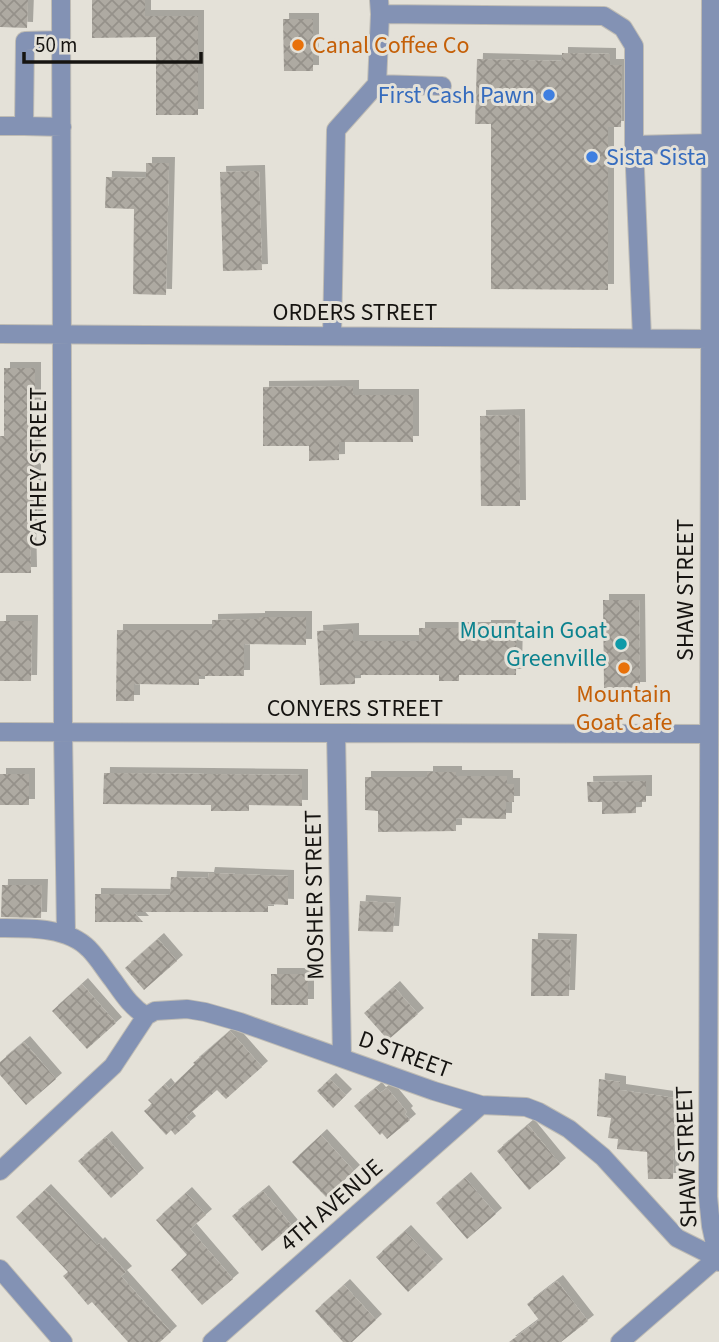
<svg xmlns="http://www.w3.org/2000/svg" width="719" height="1342" font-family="'Source Sans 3',sans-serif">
<defs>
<pattern id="building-cross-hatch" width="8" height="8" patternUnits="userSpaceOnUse" patternTransform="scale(1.75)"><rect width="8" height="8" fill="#aeaaa2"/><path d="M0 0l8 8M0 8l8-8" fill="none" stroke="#95918a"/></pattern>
<filter id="shadow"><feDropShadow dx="6" dy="-6" stdDeviation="0" flood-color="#0004"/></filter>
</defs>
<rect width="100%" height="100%" fill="#e4e1d8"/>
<path fill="url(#building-cross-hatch)" filter="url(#shadow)" d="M0,0H28L27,28L0,27Z
M92,0H145V16H198V115H156V37L92,38Z
M283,19H313V71H284Z
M562,53L610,54V65H622L621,127H608V290L491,289V124H475L477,59L562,61Z
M146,163H169L166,295L133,294L134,209L105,208L106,177L146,178Z
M259,171L262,270L223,271L220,172Z
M4,368H35V487H38L37,524H30L31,573H0V436H4Z
M353,386V395H413V442H339V460L309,461V446H263V387Z
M519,415L520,506H481L480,416Z
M603,600H639L640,688H604Z
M259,617H306V645L244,644V676H199V685L134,684V701H116L117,630H212V620L259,619Z
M0,621H32L31,681H0Z
M485,626H517L516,675H459V681H439V675H355V684L320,685L317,631L353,629V641H419V628H485Z
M427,772H456V776H507V784H514V802H506V819L456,818V831L378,832V811L365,810V777H427Z
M104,773L302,775V806L249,805V811H211V805L103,804Z
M0,774H29V805H0Z
M646,781V802H636V813L602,814V802H588L587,782Z
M209,873L288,876V905L268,904V912H134L143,922H95V894L170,895L171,877L208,878Z
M2,885H42L41,918L1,917Z
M360,901L395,903L393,932L358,931Z
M158,939L177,961L144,990L125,968Z
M532,939L571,940L569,996H531Z
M271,974H308V1005H271Z
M82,984L116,1023L87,1049L52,1011Z
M394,987L418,1014L388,1040L364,1013Z
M230,1031L262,1067L226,1099L217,1090L186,1117L190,1122L175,1135L171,1130L166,1135L144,1111L152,1104L148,1100L165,1084L169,1089L195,1064L193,1063Z
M24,1042L56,1079L26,1105L0,1075V1062Z
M330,1079L346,1095L333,1108L317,1091Z
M599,1079L620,1082V1090L675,1098L673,1179H648L647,1152L617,1149L618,1139L608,1138L611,1118L597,1116Z
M376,1088L380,1093L387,1088L407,1112L405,1114L410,1120L387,1139L382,1133L380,1135L354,1106Z
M528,1125L560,1164L529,1190L497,1151Z
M321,1135L354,1171L326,1197L292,1162Z
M106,1137L138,1174L111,1198L78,1161Z
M465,1178L496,1214L467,1239L436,1203Z
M45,1190L97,1245L99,1243L126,1272L121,1276L171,1332L160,1342H128L92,1302L88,1305L63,1276L68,1272L16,1217Z
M263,1191L292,1226L262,1251L232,1216Z
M186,1193L206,1215L190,1229L233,1279L202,1305L171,1270L187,1255L156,1220Z
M405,1231L437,1265L408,1292L376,1257Z
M557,1281L588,1321L561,1342H509L539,1320L527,1304Z
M344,1285L376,1320L352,1342H343L315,1311Z"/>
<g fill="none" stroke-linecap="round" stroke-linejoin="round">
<g stroke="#bfbcb4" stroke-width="20">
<path id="minor" d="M61,0L63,732L66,934
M379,0L380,14L604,16L623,28L634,46V145L642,338
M711,0L708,1197L711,1226L719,1262
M377,84L442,86
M0,126H24L25,41L61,40
M24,126L62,127
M634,145L711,143
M0,334L710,339
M332,336L336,130L377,84L380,14
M0,732L709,734
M336,733L342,1057
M0,928C29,928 68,927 89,949C98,958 105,970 113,980C123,994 131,1007 146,1016
M0,1171L113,1066L146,1016L155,1011L187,1009L205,1012L240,1022L434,1091L481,1105L526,1107L539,1112L569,1129L603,1157L677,1238L717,1258
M0,1269L63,1342
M212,1342L481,1105
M620,1342L717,1258"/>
</g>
<use href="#minor" stroke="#8392b4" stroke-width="18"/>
</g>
<g fill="#e8710a" stroke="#e4e1d8" stroke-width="2.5">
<circle cx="298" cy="45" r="7"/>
<circle cx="624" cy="668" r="7"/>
</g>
<g fill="#3f7fe0" stroke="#e4e1d8" stroke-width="2.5">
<circle cx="549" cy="95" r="7"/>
<circle cx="592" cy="157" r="7"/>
</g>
<circle fill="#0f9aa8" stroke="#e4e1d8" stroke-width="2.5" cx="621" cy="644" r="7"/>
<g text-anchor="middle" stroke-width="6" stroke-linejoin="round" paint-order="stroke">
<g font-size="24" fill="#c56008" stroke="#e4e1d8" text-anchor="start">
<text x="312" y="53">Canal Coffee Co</text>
<text x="624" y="702" text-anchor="middle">Mountain<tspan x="624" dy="28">Goat Cafe</tspan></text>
</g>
<g font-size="24" fill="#366cbe" stroke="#e4e1d8" text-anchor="end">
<text x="535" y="103">First Cash Pawn</text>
<text x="606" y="165" text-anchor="start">Sista Sista</text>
</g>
<g font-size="24" fill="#161411" stroke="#e4e1d8">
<text x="355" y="320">ORDERS STREET</text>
<text transform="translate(38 467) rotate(-90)" y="8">CATHEY STREET</text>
<text transform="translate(685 590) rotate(-90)" y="8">SHAW STREET</text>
<text x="355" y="716">CONYERS STREET</text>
<text transform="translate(314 895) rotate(-91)" y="8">MOSHER STREET</text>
<text transform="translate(405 1054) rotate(20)" y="8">D STREET</text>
<text transform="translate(686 1157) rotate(-92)" y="8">SHAW STREET</text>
<text transform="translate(331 1205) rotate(-41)" y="8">4TH AVENUE</text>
</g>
<g font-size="24" fill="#0d838f" stroke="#e4e1d8" text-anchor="end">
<text x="607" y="638">Mountain Goat<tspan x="607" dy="28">Greenville</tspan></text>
</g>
</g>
<path d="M24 52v10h177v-10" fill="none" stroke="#161411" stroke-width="3.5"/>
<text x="35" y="52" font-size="21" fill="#161411" stroke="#e4e1d8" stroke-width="5" paint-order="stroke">50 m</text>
</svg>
